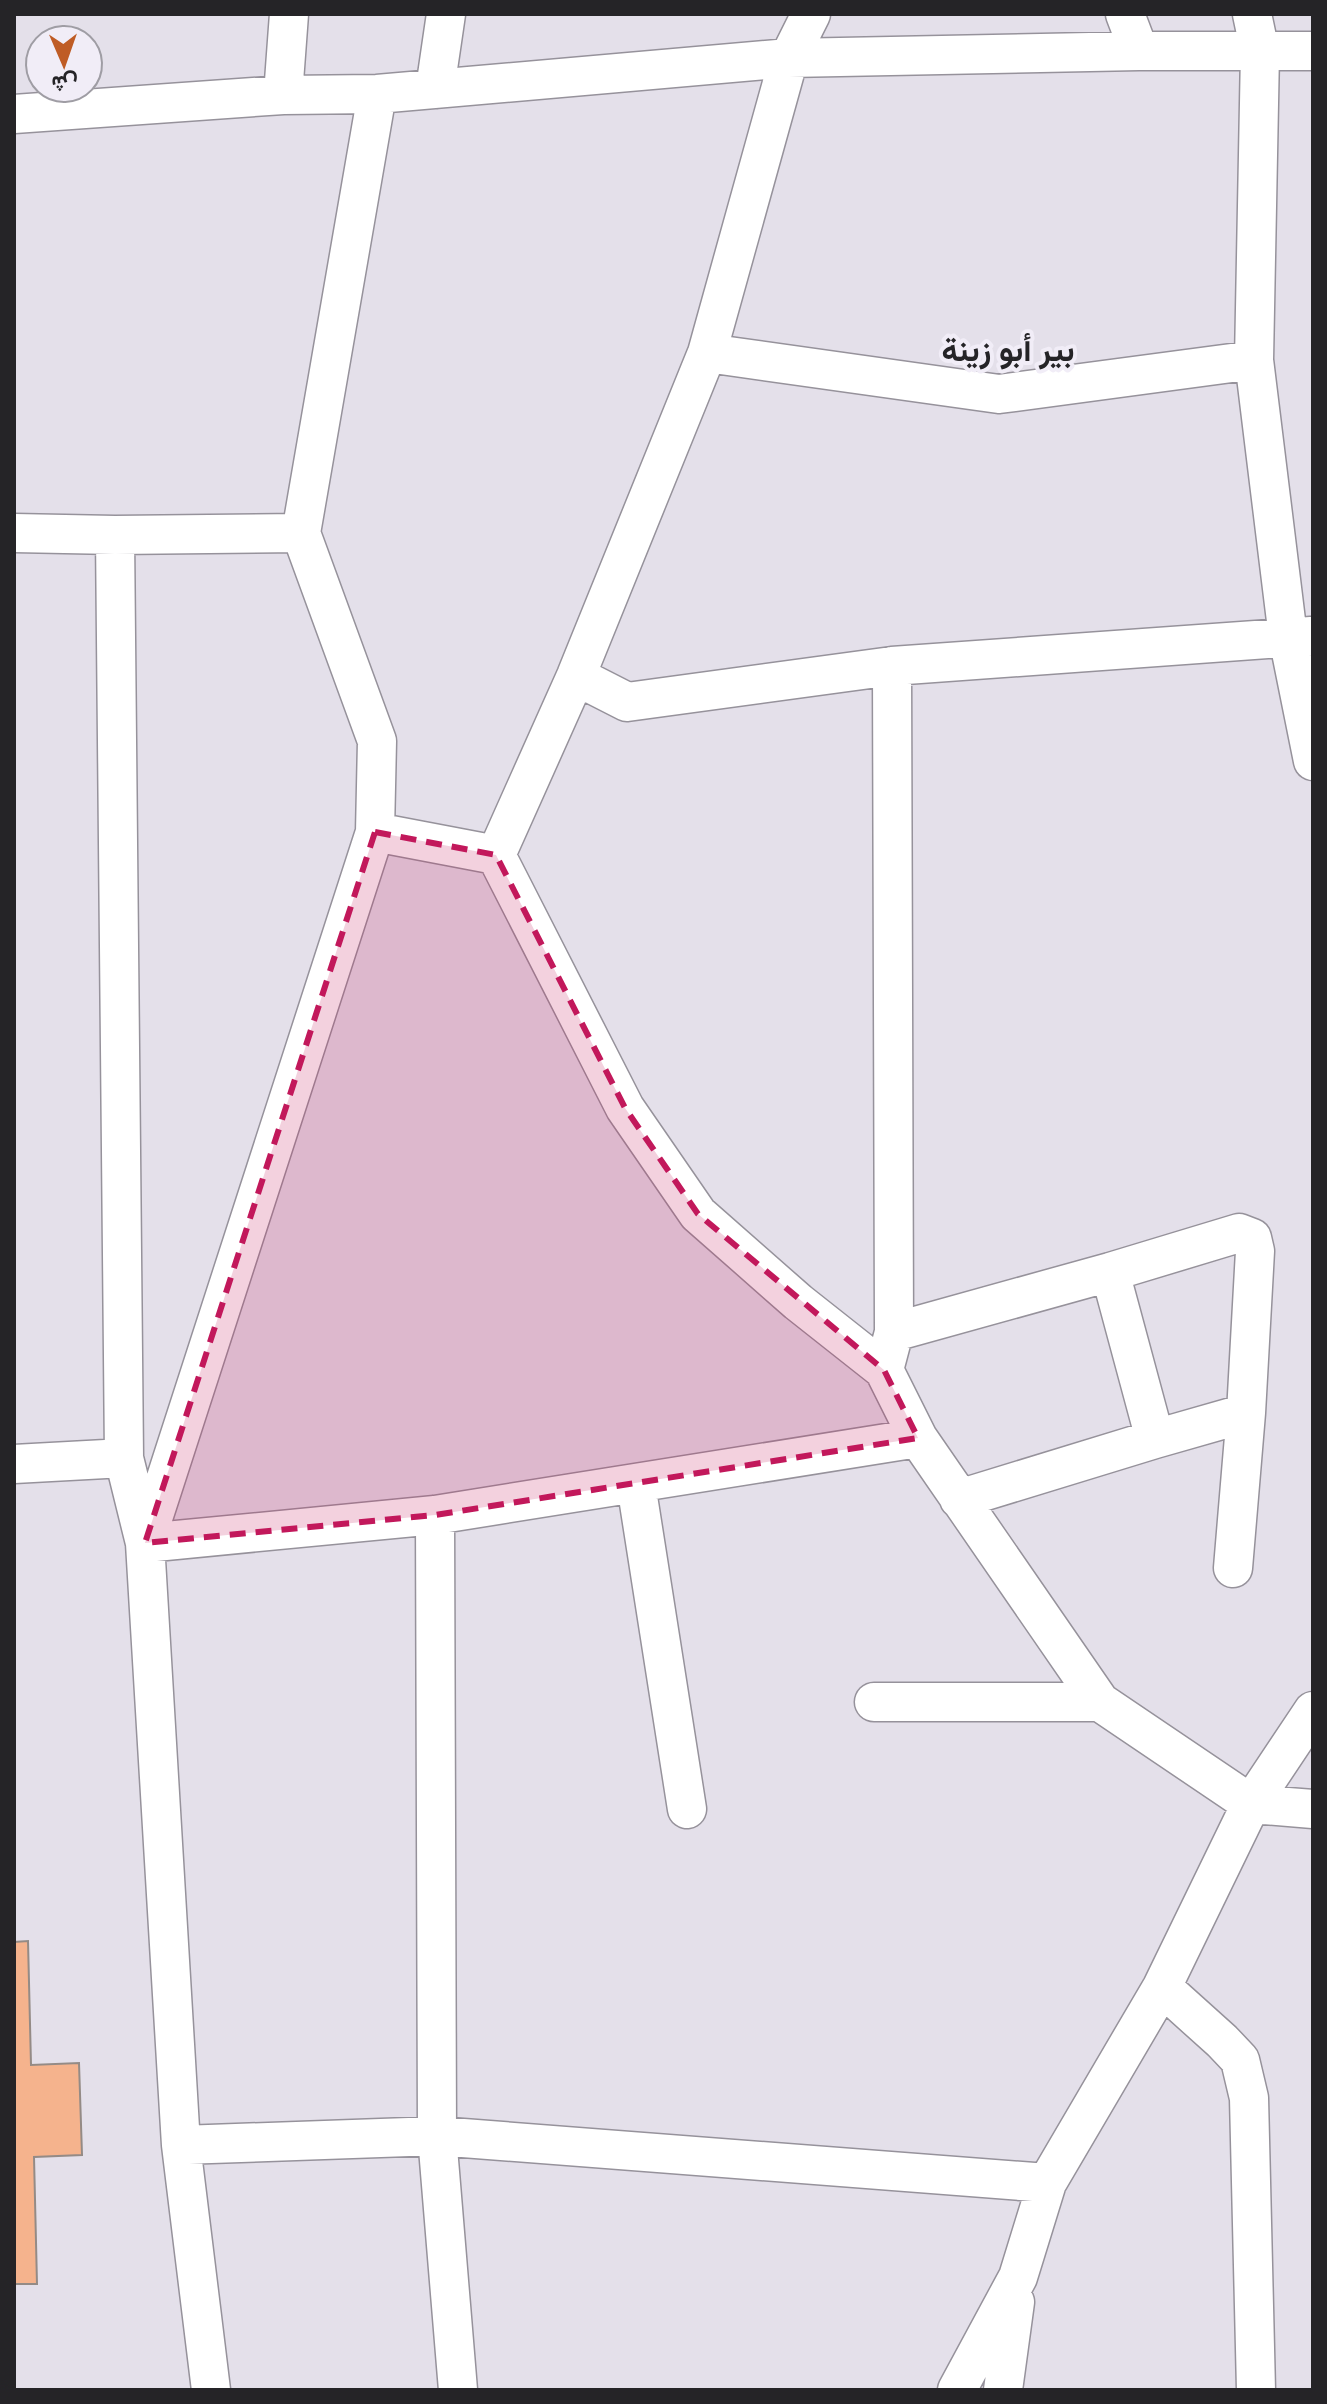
<svg xmlns="http://www.w3.org/2000/svg" width="1327" height="2404" font-family="Lato,Vazirmatn,sans-serif">
<rect width="100%" height="100%" fill="#e4e0ea"/>
<path fill="#f5b38d" stroke="#948b86" stroke-width="2" d="M28,1941L31,2065L79,2063L82,2155L34,2157L37,2284H14V1942Z"/>
<g fill="none" stroke-linecap="round" stroke-linejoin="round">
<g stroke="#96929b" stroke-width="41">
<path id="minor" d="M1125,14L1139,51
M1252,14L1260,52L1254,360L1288,637L1313,761
M435,89L446,14
M283,95L289,14
M14,114L283,95L377,94L789,58L1139,51H1313
M707,353L999,394L1254,360
M14,533L115,535L301,533
M115,535L124,1458L145,1543L435,1515L918,1438
M576,676L627,702L892,666L1311,636
M375,832L496,855
M496,855L625,1108L698,1214L798,1302L884,1370L918,1438L1100,1702L1251,1804L1313,1809
M496,855L576,676L707,353L789,58L811,14
M1110,1272L1155,1439
M894,1332L1110,1272L1239,1233L1252,1238L1255,1251L1246,1413L1233,1568
M884,1370L894,1332L892,666
M14,1464L124,1458
M636,1484L687,1809
M959,1499L1155,1439L1246,1413
M435,1515L437,2136L458,2390
M874,1702H1100
M1162,1987L1222,2041L1240,2060L1249,2098L1256,2390
M181,2145L437,2136L1047,2183
M211,2390L181,2145L145,1543L375,832L377,741L301,533L377,94
M957,2390L1018,2277L1047,2183L1162,1987L1251,1804L1313,1711
M1003,2390L1015,2302"/>
</g>
<use href="#minor" stroke="#fff" stroke-width="38"/>
</g>
<path fill="#c2185b" fill-opacity="0.2" stroke="#c2185b" stroke-width="6" stroke-dasharray="16 10" stroke-linejoin="round" d="M375,832L496,855L625,1108L698,1214L884,1370L918,1438L435,1515L145,1543Z"/>
<g text-anchor="middle" stroke-width="8" stroke-linejoin="round" paint-order="stroke">
<g font-size="32" font-weight="bold" fill="#252427" stroke="#f1edf7">
<text x="1008" y="361">بير أبو زينة</text>
</g>
</g>
<rect width="1327" height="2404" fill="none" stroke="#252427" stroke-width="32"/>
<g transform="translate(64 64) rotate(178)"><circle r="38" fill="#f1edf7" stroke="#9f9da4" stroke-width="2"/>
<path d="M0-6L14 30L0 20L-14 30Z" fill="#bf5c25"/>
<text y="-12" font-size="22" font-weight="bold" text-anchor="middle" fill="#252427">ش</text>
</g>
</svg>
